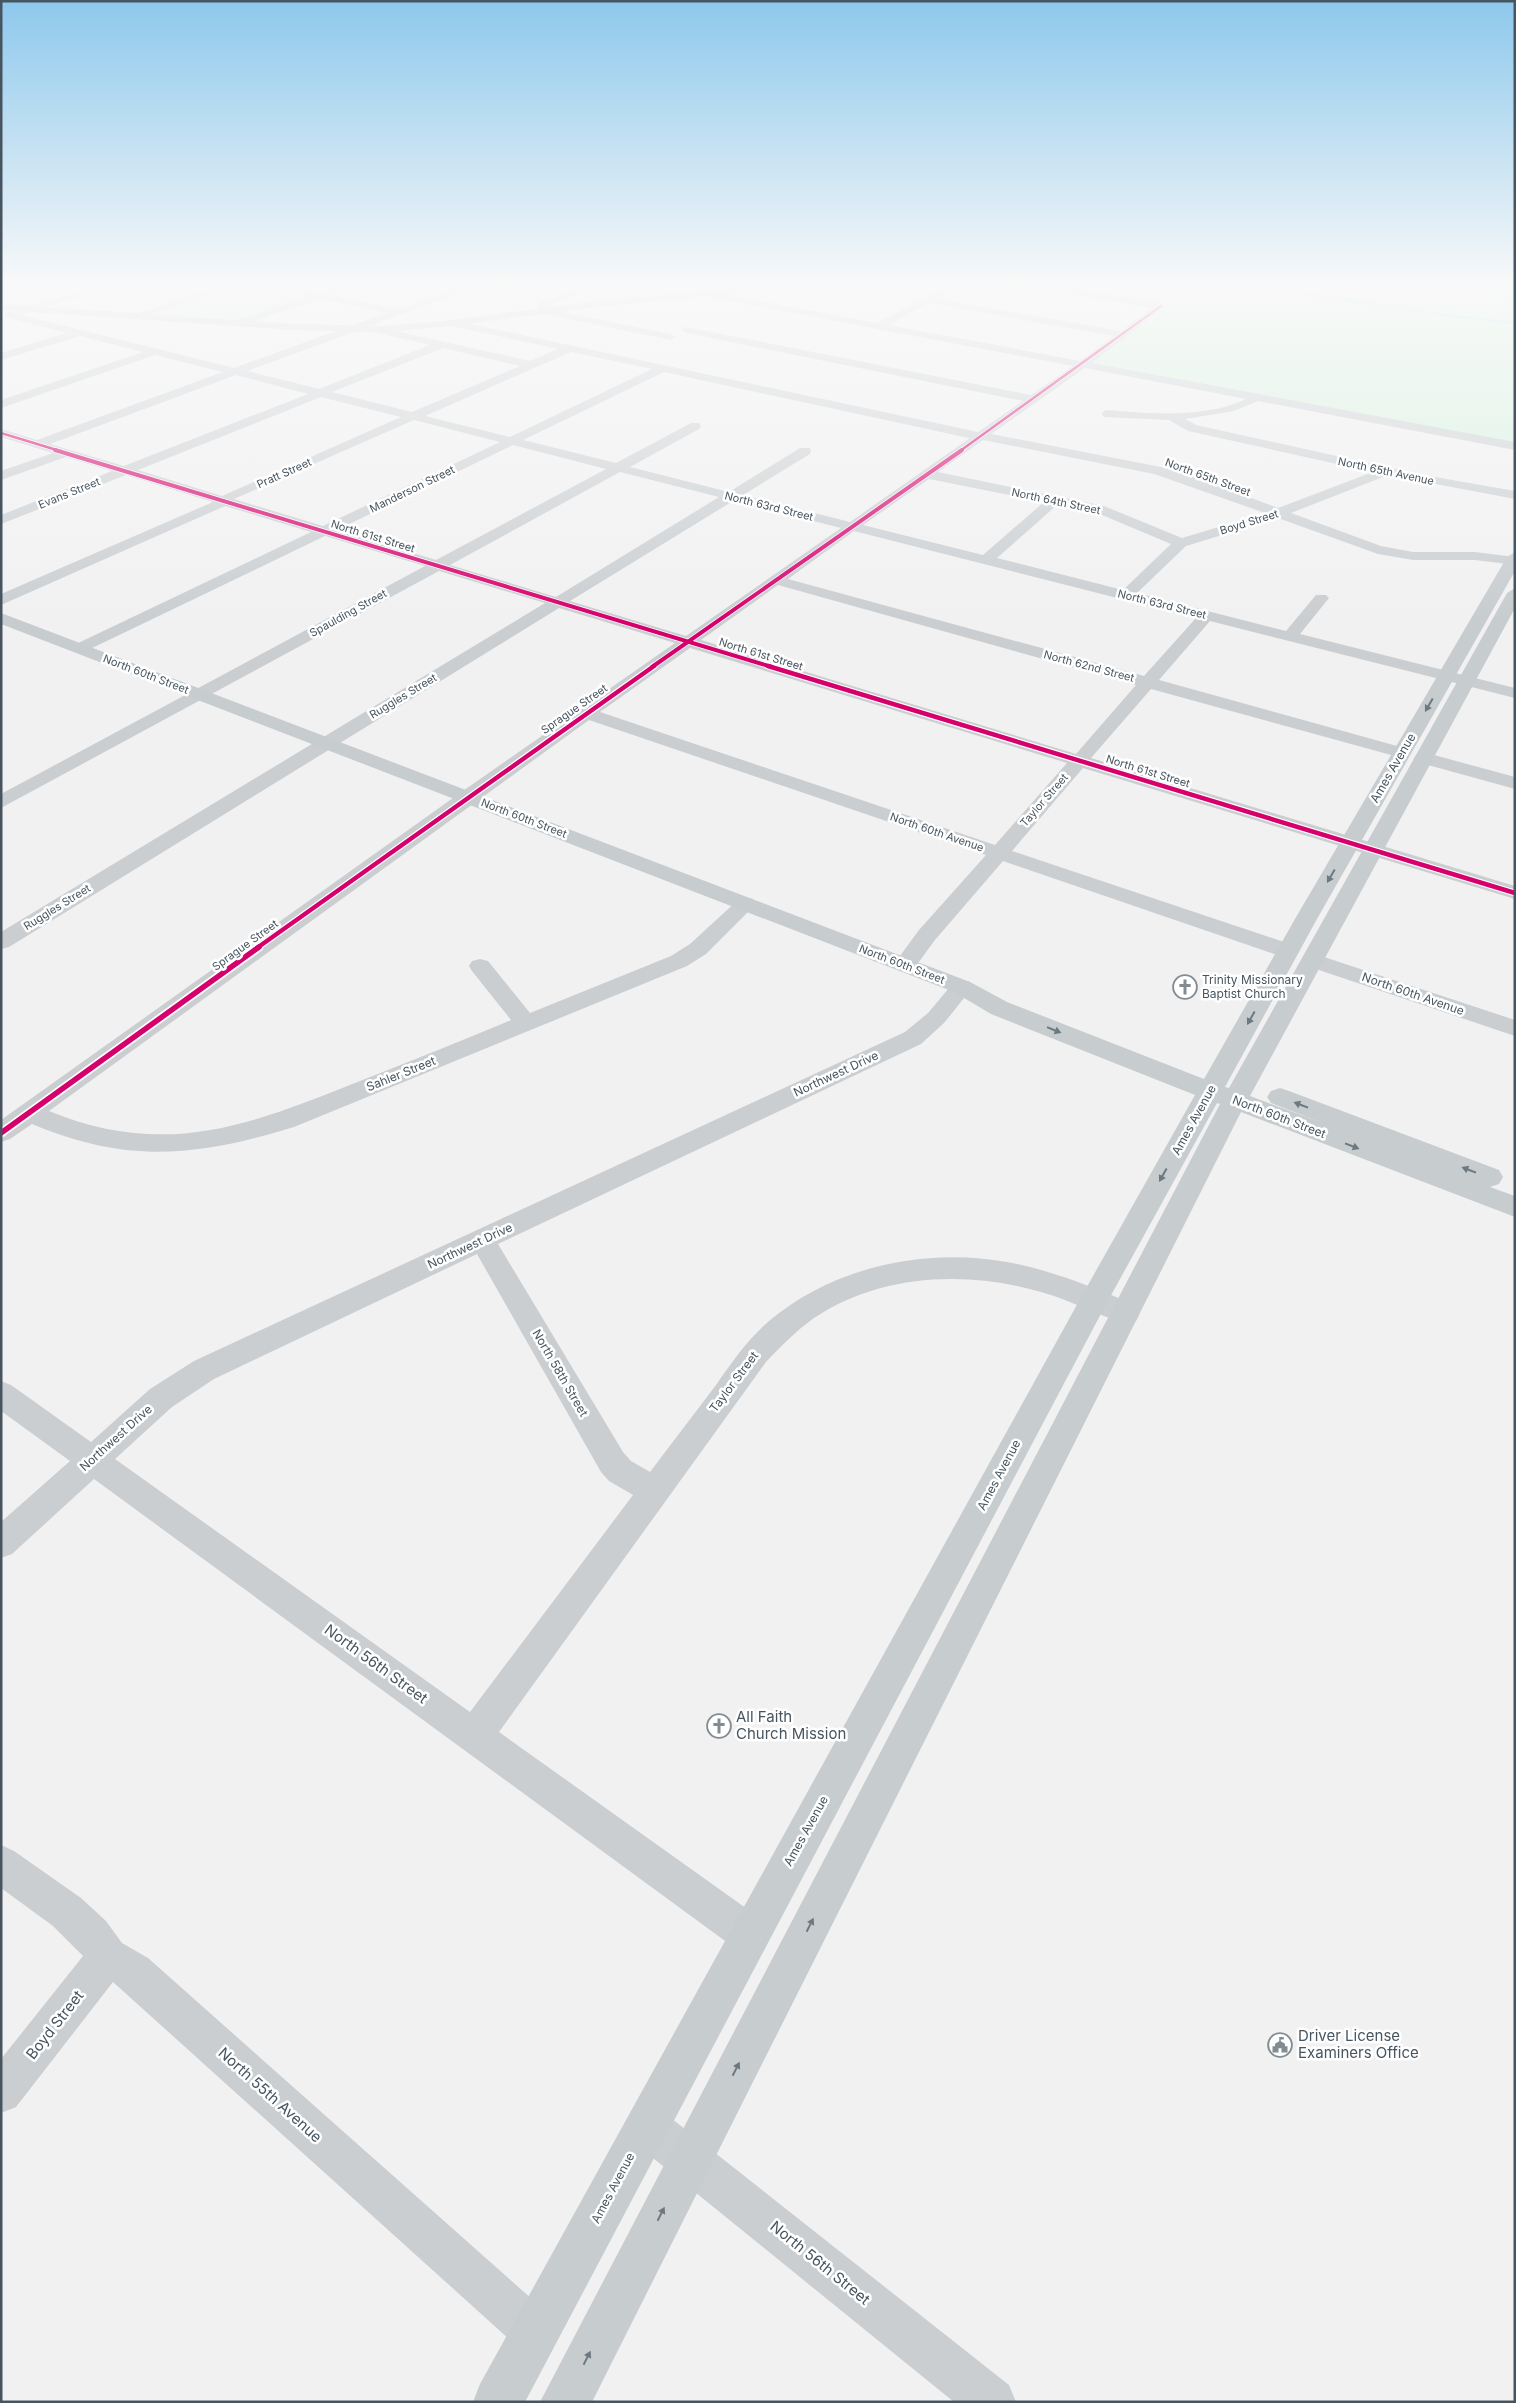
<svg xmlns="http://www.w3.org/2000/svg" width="1516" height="2403" font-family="Inter,sans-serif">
<rect width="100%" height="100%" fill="#f2f1f1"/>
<path fill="#d4f2de" d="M246,284L310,296L240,319L153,314Z
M1034,284H1515V444L1086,365L1167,305Z"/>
<path fill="#a6e6f3" d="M1434,284H1515V300L1505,294L1468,291Z"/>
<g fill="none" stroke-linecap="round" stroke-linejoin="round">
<path stroke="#a6e6f3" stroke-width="2.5" d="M1247,284L1428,313L1515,323"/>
<path fill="#caced1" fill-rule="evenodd" d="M105,284H119L21,315L234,368L386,313L321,299L242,325H234V321L308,296L263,286L262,284C279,284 309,293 321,292C334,290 344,284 359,284L358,286L332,295L397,309L467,284H480L479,286L247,371L319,389L430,345L369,331L368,329L373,326L530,361L558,349L447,325V321L451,320L978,432L1023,401L686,333L681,330L686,327L1031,395L1073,366L702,296L697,293L702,290L877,323L951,284H963L938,299L1121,331L1152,308L1026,287L1021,284H1042L1161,303L1166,306L1092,363L1515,442V450L1258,401L1234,411L1185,419L1196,425L1418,474L1515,491V499L1388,475L1291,513L1381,546L1413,552H1475L1515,557V565L1475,560H1413L1378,554L1278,518L1186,546L1137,593L1286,631L1316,595H1326L1329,598L1300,634L1515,688V698L1210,621L1159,680L1408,749L1411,753L1408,757L1402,758L1151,689L1091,758L1515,886V899L1083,768L1012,851L1296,946L1299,951L1296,956L1288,958L1280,956L1003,861L935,940L913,970L905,972L897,970L894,965L897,960L919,930L986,855L589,720L49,1111C166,1159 250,1125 360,1081C410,1061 461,1041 511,1020L472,971L469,966L472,961L480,959L488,961L530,1013L671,956L690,944L739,899L746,897L753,899L756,903L753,907L706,954L687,966L294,1127C197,1157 127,1164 32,1124L10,1139L1,1142V1120L460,793L675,643L559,608L9,947L1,949V932L545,603L439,571L1,808V794L425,566L325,536L86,651H74L72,648L74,645L311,532L225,506L1,605V594L213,502L126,475L1,524V515L112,471L66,457L1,480V471L53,453L1,437V429L37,440L223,372L155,355L1,408V400L143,352L80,336L1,360V353L67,333L5,317V313ZM929,303L1114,336L1080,361L889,325ZM443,348L520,366L412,412L332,392ZM571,352L652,369L510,437L425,416ZM1085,368L1246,399C1208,418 1149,414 1108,410L1104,411L1102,414L1104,417L1169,420L1188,431L1373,472L1278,508L1201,479L1161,467L991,434ZM664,372L969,438H970L850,522L743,495L810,454L811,451L810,448H800L729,492L630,467L699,429L701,426L699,423H691L616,463L523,440ZM236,375L308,394L124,466L50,444ZM321,397L401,417L222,496L138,470ZM414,420L500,442L323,526L234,499ZM983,440L1154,474L1265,513L1182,538L1104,506L938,472ZM513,445L606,469L436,560L337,530ZM620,472L719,497L556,597L450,565ZM929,479L1044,502L983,555L863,525ZM733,501L841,528L686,636L570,601ZM1057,505L1095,512L1171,544L1123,590L997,558ZM854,531L1196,618L1144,676L788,579ZM778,585L1136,685L1076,754L701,640ZM690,648L1067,763L995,845L600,712Z
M225,284H239L136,319H128L127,317Z
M587,284H600L550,305L548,309L671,334L676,337L671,340L543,314L538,311V303Z
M1423,752L1515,777V789L1417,762L1414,758L1417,754Z
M1312,953L1515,1020V1036L1304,965L1301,960L1304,955Z
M962,980L970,982L973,987L944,1023L921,1044L498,1244L623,1452L631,1461L650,1472C672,1443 694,1414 716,1385C732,1362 748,1339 769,1321C833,1267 925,1247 1007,1262C1052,1270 1094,1288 1136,1305L1140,1313L1136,1321L1126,1324C1097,1315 1070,1300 1041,1292C966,1270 880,1274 814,1318C796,1331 781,1346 766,1362L499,1732L764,1921L770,1935L764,1949L750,1955L736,1949L94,1479L12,1554L1,1558V1522L70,1461L1,1411V1381L11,1385L91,1442L150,1389L194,1361L905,1032L928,1013L954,982ZM477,1254L601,1472L609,1481L633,1495L470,1712L115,1459L172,1407L214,1379Z
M1,1845L14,1851L81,1898L106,1921L122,1943L148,1958L551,2316L558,2332L551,2348L535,2355L519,2348L113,1982L16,2107L1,2113V2059L83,1956L53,1926L1,1888Z
M647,2105L662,2111L1009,2385L1016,2402H954L632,2141L626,2126L632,2111Z"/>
<path fill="#c7cccf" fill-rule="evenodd" d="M777,284H810L805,287L604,306L451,326L385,332L295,330L1,310V304L295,324L385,326L451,320L604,300Z
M1515,552V571L1317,919L1225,1087L1229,1088L1507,593L1515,588V608L1250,1096L1323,1123L1271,1103L1267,1097L1271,1091L1280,1088L1289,1091L1499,1170L1503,1177L1499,1184L1490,1187L1515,1196V1217L1241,1112L592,2402H540L1220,1104L1217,1103L1104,1308L525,2402H473L480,2384L1084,1292L1195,1095L991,1014L954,992L1,624V613L970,982L1007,1002L1204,1079L1295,919L1507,557Z"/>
<g stroke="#fff" stroke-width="4">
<path id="cycleway-far3" d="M1,433L60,451
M960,451L1161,306"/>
</g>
<g stroke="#fff" stroke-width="5.5">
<path id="cycleway-far2" d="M55,450L772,667
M652,667L962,450"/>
</g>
<g stroke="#fff" stroke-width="7">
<path id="cycleway-far1" d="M768,666L1515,893
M257,948L654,666"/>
</g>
<g stroke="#fff" stroke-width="9">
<path id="cycleway" d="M1,1133L259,947"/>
</g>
<use href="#cycleway-far3" stroke="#d6006c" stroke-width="2.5"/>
<use href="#cycleway-far2" stroke="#d6006c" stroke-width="4"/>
<use href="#cycleway-far1" stroke="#d6006c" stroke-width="4.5"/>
<use href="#cycleway" stroke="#d6006c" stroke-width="5.5"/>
</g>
<defs><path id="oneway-solid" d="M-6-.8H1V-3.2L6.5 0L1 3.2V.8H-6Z" transform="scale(1.25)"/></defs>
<g fill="#6d7981">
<use href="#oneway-solid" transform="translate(1429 705) rotate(120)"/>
<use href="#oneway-solid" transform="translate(1331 876) rotate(120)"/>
<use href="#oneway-solid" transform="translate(1251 1018) rotate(119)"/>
<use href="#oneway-solid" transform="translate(1054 1030) rotate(22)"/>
<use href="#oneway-solid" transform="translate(1301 1105) rotate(-159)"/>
<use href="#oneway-solid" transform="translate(1352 1146) rotate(21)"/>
<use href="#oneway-solid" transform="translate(1469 1170) rotate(-159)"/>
<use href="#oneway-solid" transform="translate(1163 1175) rotate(119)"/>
<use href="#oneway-solid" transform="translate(810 1925) rotate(-63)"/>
<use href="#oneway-solid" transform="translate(736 2069) rotate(-63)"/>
<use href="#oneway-solid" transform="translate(661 2214) rotate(-63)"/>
<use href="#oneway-solid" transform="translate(587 2358) rotate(-63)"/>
</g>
<linearGradient id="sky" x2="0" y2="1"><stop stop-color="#8dc8ec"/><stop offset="0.46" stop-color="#f9f9f9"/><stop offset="1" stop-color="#f9f9f9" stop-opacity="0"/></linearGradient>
<rect width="1516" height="620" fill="url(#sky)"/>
<defs>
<g id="church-ring" transform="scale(1.25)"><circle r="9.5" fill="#fff" stroke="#828c93" stroke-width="1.5"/><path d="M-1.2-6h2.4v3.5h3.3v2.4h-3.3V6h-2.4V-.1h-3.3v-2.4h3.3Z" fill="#828c93"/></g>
<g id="civic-ring" transform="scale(1.25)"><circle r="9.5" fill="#fff" stroke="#828c93" stroke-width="1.5"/><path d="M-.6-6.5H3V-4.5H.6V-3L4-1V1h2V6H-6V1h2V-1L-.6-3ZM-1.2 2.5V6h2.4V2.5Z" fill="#828c93"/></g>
</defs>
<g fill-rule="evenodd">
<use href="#church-ring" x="1185" y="987"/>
<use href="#church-ring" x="719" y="1726"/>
<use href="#civic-ring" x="1280" y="2045"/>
</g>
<g text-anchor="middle" stroke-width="5" stroke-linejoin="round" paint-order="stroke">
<g font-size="11" fill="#465560" stroke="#fff">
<text transform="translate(1386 471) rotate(12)" y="4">North 65th Avenue</text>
<text transform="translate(284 473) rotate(-24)" y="4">Pratt Street</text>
<text transform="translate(1208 477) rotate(20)" y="4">North 65th Street</text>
<text transform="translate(412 489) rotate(-26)" y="4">Manderson Street</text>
<text transform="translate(69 493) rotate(-22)" y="4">Evans Street</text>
<text transform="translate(1056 501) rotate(12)" y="4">North 64th Street</text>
<text transform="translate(769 506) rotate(14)" y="4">North 63rd Street</text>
<text transform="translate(1249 522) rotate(-17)" y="4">Boyd Street</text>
<text transform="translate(373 536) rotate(17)" y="4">North 61st Street</text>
<text transform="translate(1162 604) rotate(14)" y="4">North 63rd Street</text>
<text transform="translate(348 613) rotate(-29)" y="4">Spaulding Street</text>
<text transform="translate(761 654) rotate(17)" y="4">North 61st Street</text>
<text transform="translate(1089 666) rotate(15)" y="4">North 62nd Street</text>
<text transform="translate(146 674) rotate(21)" y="4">North 60th Street</text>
<text transform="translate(403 696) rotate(-31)" y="4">Ruggles Street</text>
<text transform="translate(574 709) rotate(-35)" y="4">Sprague Street</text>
<text transform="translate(1148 771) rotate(17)" y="4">North 61st Street</text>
<text transform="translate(1044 800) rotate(-49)" y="4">Taylor Street</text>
<text transform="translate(524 818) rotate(21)" y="4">North 60th Street</text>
<text transform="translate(937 832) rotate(19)" y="4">North 60th Avenue</text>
<text transform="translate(57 907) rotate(-32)" y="4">Ruggles Street</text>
<text transform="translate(245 945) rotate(-36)" y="4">Sprague Street</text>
<text transform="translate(902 964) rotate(21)" y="4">North 60th Street</text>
</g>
<g font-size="12" fill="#465560" stroke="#fff">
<text transform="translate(1393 768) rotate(-60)" y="4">Ames Avenue</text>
<text transform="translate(1413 994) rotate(19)" y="4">North 60th Avenue</text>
<text transform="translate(401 1074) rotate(-22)" y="4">Sahler Street</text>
<text transform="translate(836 1074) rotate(-25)" y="4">Northwest Drive</text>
<text transform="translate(1279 1117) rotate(21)" y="4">North 60th Street</text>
<text transform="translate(1194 1120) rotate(-61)" y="4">Ames Avenue</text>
<text transform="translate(470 1246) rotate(-25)" y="4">Northwest Drive</text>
<text transform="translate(560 1373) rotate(60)" y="4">North 58th Street</text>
<text transform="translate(734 1382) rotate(-53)" y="4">Taylor Street</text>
<text transform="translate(116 1438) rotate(-42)" y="4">Northwest Drive</text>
<text transform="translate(999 1475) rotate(-62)" y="4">Ames Avenue</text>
<text transform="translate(806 1831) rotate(-61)" y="4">Ames Avenue</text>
<text transform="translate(613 2188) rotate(-62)" y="4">Ames Avenue</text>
</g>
<g font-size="12" fill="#465560" stroke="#fff" text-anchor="start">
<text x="1202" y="984">Trinity Missionary<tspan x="1202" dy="14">Baptist Church</tspan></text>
</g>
<g font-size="15" fill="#465560" stroke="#fff">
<text transform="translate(376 1664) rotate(36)" y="5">North 56th Street</text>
<text transform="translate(55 2025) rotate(-52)" y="5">Boyd Street</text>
<text transform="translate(270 2095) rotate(42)" y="5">North 55th Avenue</text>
<text transform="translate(820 2263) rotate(39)" y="5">North 56th Street</text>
</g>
<g font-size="15" fill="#465560" stroke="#fff" text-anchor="start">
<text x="736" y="1722">All Faith<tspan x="736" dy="17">Church Mission</tspan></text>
<text x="1298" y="2041">Driver License<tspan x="1298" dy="17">Examiners Office</tspan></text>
</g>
</g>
<rect width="1516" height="2403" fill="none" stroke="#465560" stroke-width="5"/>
</svg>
